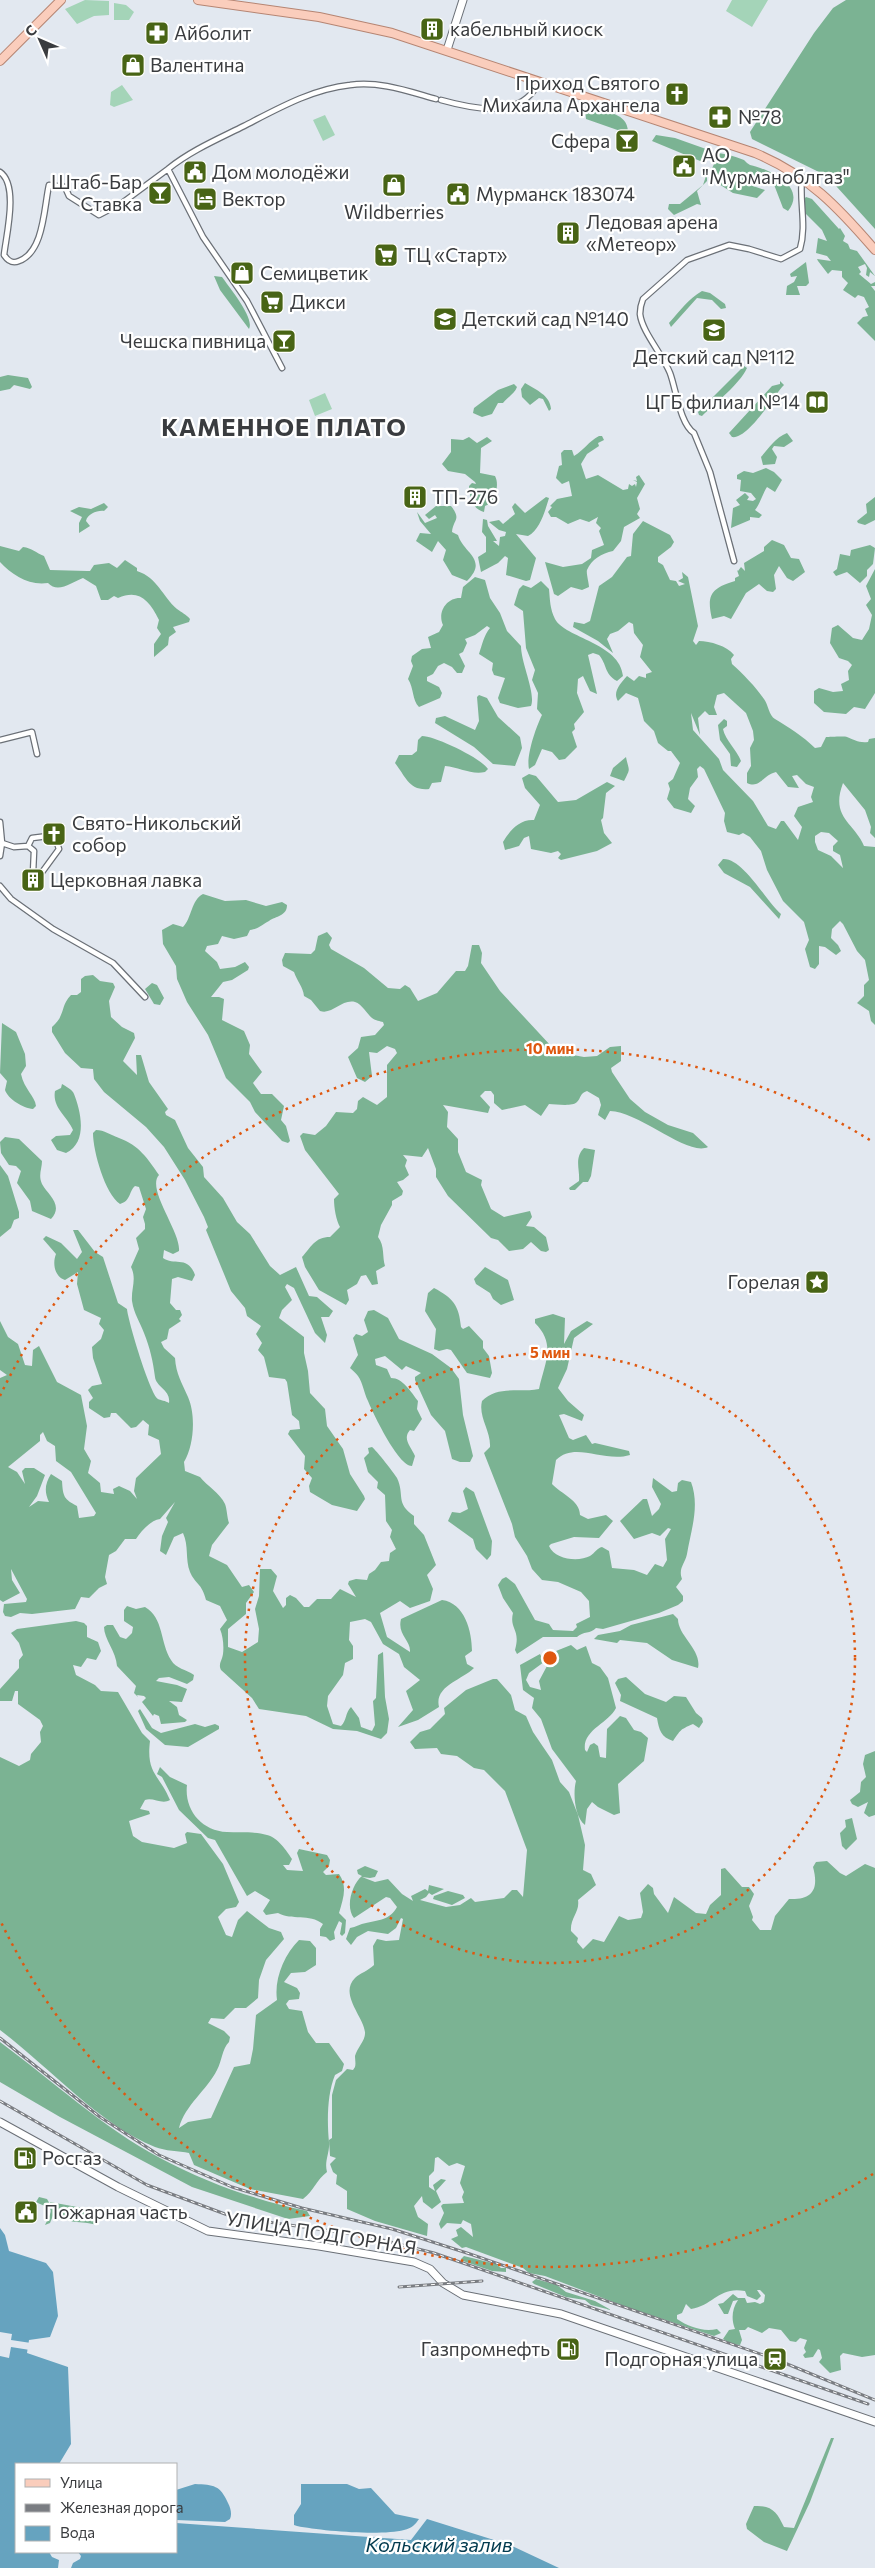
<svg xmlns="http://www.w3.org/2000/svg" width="875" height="2568" font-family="Commissioner,sans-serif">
<rect width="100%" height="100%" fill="#e2e8f0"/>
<path fill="#a4d4b8" d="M85,0L109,1V15L94,16L77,24L65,9Z
M732,0H768L752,27L726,11Z
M114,3L126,5L134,12L129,20H114Z
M122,85L133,100L114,107L110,105L111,92Z
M325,115L335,135L323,141L313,120Z
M325,393L332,409L315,416L309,400Z"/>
<path fill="#7bb393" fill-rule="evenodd" d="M846,0H875V229L827,176L752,139L750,132L814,33L833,8Z
M594,107C607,113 627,113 628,131L626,133L586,119L585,109Z
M656,135L675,138L706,149L709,156L705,163L652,141Z
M714,153C724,153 734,156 744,160C746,162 748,164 750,165C768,169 808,186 788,211L783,208L773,182L756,170L764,180L746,175L750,185L765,190L757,198L733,193L711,179L710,173L714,164L712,162L716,156Z
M707,173V181L697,191L701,205L697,204L674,215L668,209L669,204H680L703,185Z
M806,197L812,199L839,229L840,228L845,236L843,241L848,244L850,249L857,251L875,276L870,272L869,277L866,275L867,268L865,264L858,267L861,272L859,274L871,284L875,282V286H871L875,291V341L857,323L863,317L868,316L865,309L869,307L864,297L858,295L855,298L843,290L848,283L842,277V271L832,270L828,274L818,261L817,259L831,261L827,256L816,253L818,238L827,241L822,230L805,213L802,201Z
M806,262L809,283L806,286H797L800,295H786L787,286L794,282L797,276L791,277L790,274Z
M214,276L222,277C229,287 255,318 249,329L220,290Z
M702,291L710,293L725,304L726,308L721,309L712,300L697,298L671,327L669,323C680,311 688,299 702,291Z
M744,366L747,368C739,385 715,403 702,416L699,415L698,412Z
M8,375L28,378L32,387L30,389L14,385L10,389L0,391V377Z
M780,381L784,385C774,395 748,440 732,437L729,433L772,386L780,384Z
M525,383C536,390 550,395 551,409L549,411L543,399L539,398L530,405L522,397L521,389Z
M514,384L517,387C515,393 507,398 503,403H498L492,414L482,417L473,413L474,408L498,390Z
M787,433L793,441L784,447L774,446L772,449L777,457L775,464L763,465L761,457C769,448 775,438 787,433Z
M599,436H602L604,440L598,443L599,446L587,454L581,464L586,479L598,475L623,490L628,489L629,484L632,486L635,484L636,487L637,482L633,480L637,481L636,477L639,475L645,484L637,498L640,509L637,514L640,518L624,527L621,541L613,551C602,553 591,560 587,570C586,573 589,583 589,587L582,590L571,587L558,596L554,594L545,562L563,567L582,564L591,558L592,550L604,545L599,531L601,528L596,523L598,517L589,522L580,519L568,524L556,517H551L548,512L552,507L550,506L557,499L572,496L569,481L562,484L556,478L559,466L562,465L561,453L564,450H572L574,456C585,449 588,442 599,436Z
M469,437L477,443L487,437L492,441L481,448L480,473L495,476C500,485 495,503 485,506L484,512C471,508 470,497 469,486L472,483L476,484L475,482L465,474L448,471L442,464L451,452V439L463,440Z
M766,468L774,472L782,480L775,492L767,487C763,493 759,506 755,510L762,515L759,518L750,517V520L731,528L733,508L740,505L736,500L745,493L749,497L747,500L753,501L756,499L751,493L740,491L741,480L737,479V475L744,471L753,473Z
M546,497L549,498C545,511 540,530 528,536L516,534L536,558L530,580L526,581L506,575L508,558L505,556L498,563L481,572L478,557L486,552V537L482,532L483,519L487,520L488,526L497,541H493L499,546L500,537L505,536L506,532L499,530L489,522L499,520L503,524L515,514L512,507L515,503L525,513Z
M875,497V520L865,525L858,523L857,521L867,513L866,504Z
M104,503L108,507L104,511C98,510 87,514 86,521L90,526L79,533V523L82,517L70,511L79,507L91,509Z
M436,506H451C462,520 453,519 452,532L458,535C463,553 489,559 467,581L452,575L443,560L446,550L438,541L432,552L416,541L420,533L431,534L420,521L417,512L425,523L437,518L435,515L429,519L425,515Z
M643,521L670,535L674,542L671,547L658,557V562L663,565L670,580L676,581L679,586L685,584L678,581L683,578L682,572L688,577L698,626L693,641L696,645L699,641C710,641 727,646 734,655L731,659L732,664C743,674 755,686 764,699C768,704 769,716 775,719C788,727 803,736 815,748L821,747L826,737C829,737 845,736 847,737C855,740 858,743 868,742L869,739L875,738V838L870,833L871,827L865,810L843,783C830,818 854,822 864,846L875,847V1025L871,1021L869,1011L857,1003L864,996V985L869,980L865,960L857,951L843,924L840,921L832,929L831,938L838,945L841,951L836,955L825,947L819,946V964L815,969L810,967L805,949L809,940L804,922L783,901L767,870L761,851L750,837L743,833L739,835L727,832L724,821L725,813L704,769L700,766L697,769L698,777L690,788L688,799L695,806L691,813L674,808L667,799L670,789L668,783L673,779L680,763L671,751H668L658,743L654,731L644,721L638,698L626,693L618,701C612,692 621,683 627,676L634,681L639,676L646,678V674L652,672L640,657L643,645L634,633L633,624L629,622L618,631L610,634L607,639L613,653L598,641L573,627L574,622L584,624L590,621L599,586L612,577L627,557L631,556L633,534ZM724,693L746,713L753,731L754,740L750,748L751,766L747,773V783C760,789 763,775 776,772L788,787L799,788L792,776L797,775L806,784L814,787L811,797L813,802L798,807L794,816L802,827L798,840L784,821H781L776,829L768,826L753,801L723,770L719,759L693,730L691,713L700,735L698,718L705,711L709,715H717L714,707L717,695ZM821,832L829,833L838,841L833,846V851L840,855L843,868L831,856L818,850L815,842V836Z
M772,540L784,545L791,558L799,559L805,572L793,581L787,578L779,566L774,575L776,589L773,592L767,591L759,584L746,593L731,619L724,616L712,619C706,594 712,588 735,581V578L739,576L737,570L738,571L741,567L745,571L744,563L764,551V547Z
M870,545L875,548L873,564L867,570V576L860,583L847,572L836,576L833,572L837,569L840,554L850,556L851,550Z
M0,546L19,551L23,547C32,548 36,553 44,556L50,570L87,571H90L94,565L109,563L117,568L125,560L137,568V571C158,578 162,596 177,609C182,613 186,614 190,619L189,622L173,627L176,632L169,637L168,645L154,657V644L161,634L157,628L159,620C149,600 139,589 118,598L114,596L108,600H101L96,586L83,578C72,582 58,594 48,583C29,586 12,575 0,562Z
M875,569V693L865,709L854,707L846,714L824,712L814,703V691L819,688L833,692L843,691L841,684L849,680L848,671L852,665L848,661L839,658L830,643L832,628L838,625L853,638L862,640L869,629L872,615L866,605L871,599L866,586Z
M475,577L485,580L490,598L500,613L507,631L521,646C521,663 536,693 531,706L518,708L500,703L498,698L505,678L494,675L492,670L493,663L479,654C482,645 484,635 490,628L487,626L475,635L465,639L467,643L463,652L459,654L465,666L462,673H457L452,667L444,663L438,666L433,674L427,677V681L439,687L442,693L440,698L419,707C412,700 414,688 408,679L413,666L411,661L412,656L422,649L431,648L428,637L439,632L443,625C437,612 447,597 461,598L463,587Z
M541,581L549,589C550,600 550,609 555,619C565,638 620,643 623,676L617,681C604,674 607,664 599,655L593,653L588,655L597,694L590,691L583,676L578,679L577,693L584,712L574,724L575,729L572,732L577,747L565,759L559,760L552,752L542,749L535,765L529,769C526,756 536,727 542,715L537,709L538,693L532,680L535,670L526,648L523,611L514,605L519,589L523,585L531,588Z
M479,695L487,698L498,717L520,737L522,748L515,766L493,764L474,747L435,723L436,718L445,716L475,730L479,721L477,697Z
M724,719L727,721V726L723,729C725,740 737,750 741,761L737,767L731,766L730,754L720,740L718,725Z
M422,736C435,736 481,758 488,769L485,772C471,775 459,767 445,766L441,782L432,783L429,789C409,791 406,777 395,763L399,755H412L417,751L418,740Z
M626,757C629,772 631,767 624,781L610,776L613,768Z
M529,774L536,776L558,802L576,800L607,782L615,786L606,793L603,818L601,820L604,833L612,843L597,851L561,860L558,858L561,854L558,851L551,853L531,849L529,836L524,838L519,846L505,850L503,842C510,830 520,819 534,820L540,805L525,788L522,778Z
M723,859C743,858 766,901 781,914L779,919L750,887L724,873L718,865Z
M203,894L225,901L246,900L266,906L282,902L287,905C287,916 276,916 269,921C261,925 259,929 250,930L247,936L234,939L222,936L218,944L207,946L205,951L217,962L220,969L235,967L245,962L249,967L248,970L232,980L223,982L211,997H219L224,999L222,1020L244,1031L250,1045L249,1054L262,1072L253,1083L261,1094H272L284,1106L281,1120L286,1126L290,1141L288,1143L282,1141L255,1112L250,1102L226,1078L208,1035L187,1002L177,979L176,966L163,944L162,930L173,924L183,927C192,918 191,900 203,894Z
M327,932L332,938L329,945L331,949L364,968L388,988L400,989L405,985L410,988L418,1001L437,993L456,971H465L468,966L472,945H479L482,953L481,963L500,991L551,1046L573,1055L584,1057L597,1056L610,1047L621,1046V1061L611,1068L612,1072L630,1099L645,1112L668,1125L693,1133L708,1147C688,1157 640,1112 610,1111L605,1120L598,1115L601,1105L599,1098L587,1091C580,1093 581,1098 577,1102C572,1107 556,1104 549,1104L541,1116L525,1105L502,1110L494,1103V1095L491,1091H485L480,1096L490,1107L488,1113L443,1105L448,1112L447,1127L458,1139V1152L466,1172L482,1180L481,1185L491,1209L504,1217L530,1211L532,1217L526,1226L534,1227L546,1237L549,1250L546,1252L541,1251L531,1242L523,1249L509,1251L498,1240L491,1238L448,1196L436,1177V1169L428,1148L422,1157L403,1155L407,1160L405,1166L409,1175L403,1180L397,1182L403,1191L402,1195L392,1201V1205L381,1225L378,1237C385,1246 382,1257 385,1266L376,1271L378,1284L372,1285L366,1275L361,1276L357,1284L347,1290L349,1300L346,1305L319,1290L305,1267L302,1257C311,1247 315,1237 330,1237L340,1227C336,1220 334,1208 334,1199L339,1194L305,1150L300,1136L303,1133L315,1135L326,1126L336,1112L353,1113L357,1109L358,1101L363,1097L377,1105L387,1097V1065L397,1053L395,1049L387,1046L377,1053L369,1052L372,1076L365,1082L357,1078L348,1057L358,1048L361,1037L375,1035L384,1025L383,1022C380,1021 376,1021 372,1018C367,1014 362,1004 355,1002C341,999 333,1015 320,1011L311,1000L304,996C303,987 297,981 294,972L283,966L282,960L285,953L311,954L315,950L318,936Z
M93,975L100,981L113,983L115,987L109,1001L111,1017L122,1027L134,1033L135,1038L123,1061L137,1075L136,1055H141L149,1082L168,1109L165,1112L166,1115L175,1120L188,1148L203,1167L204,1177L223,1198L237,1222L250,1234L270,1266L280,1275L296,1267L309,1296L317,1297L333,1311L329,1317H321L327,1335L325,1343L315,1333L294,1288L287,1284L285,1287L292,1300L282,1310L279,1318L304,1337V1353L308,1371L310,1393L325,1409L327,1426L343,1449L350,1474L364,1496L365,1499L357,1511L332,1505L310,1492L309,1486L312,1478L304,1469L305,1456L288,1434L290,1430L300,1429L299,1421L292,1415L287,1382L285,1379L269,1377L264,1357L258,1350L262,1343L256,1334L261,1326L247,1316L245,1308L231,1291L206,1230L208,1227L204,1217L185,1180L164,1147L146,1127L104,1092L94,1079L93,1069L81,1068L65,1053L52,1032V1027C66,1015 60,1006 71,995H77L81,992V979L85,976Z
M152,983L157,985L164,998L160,1005L154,1004L145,989Z
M2,1023L16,1032L25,1054L26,1066L21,1074C24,1089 35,1096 36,1106L33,1109C23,1108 8,1099 5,1090L7,1081L0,1073Z
M62,1084C65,1086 73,1090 74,1094C80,1109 89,1142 66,1153L57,1150L51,1140L56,1136L70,1135L73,1130C67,1116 52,1108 55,1091L61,1088Z
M96,1130C104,1130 111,1135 119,1138C139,1145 148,1159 159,1175C146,1189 181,1232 179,1251L173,1254L164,1250L163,1258C174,1266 188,1255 195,1275L192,1281L178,1277L172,1279L170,1303L176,1310H180L182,1315L179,1319L181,1321L169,1329L167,1339L161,1342L164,1348L175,1358C176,1374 182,1383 188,1397C196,1415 194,1446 184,1462L185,1471L200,1477C207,1486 220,1493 225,1504C227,1509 227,1517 229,1523L212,1545L209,1556L227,1565L242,1587L249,1585L254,1592L246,1603V1614L228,1629V1647L242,1652L258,1642L259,1629L255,1609L259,1596L260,1569H271L277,1576L273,1591L283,1608L286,1605V1598L290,1595L296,1598L304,1607H309L317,1599H331L340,1589L356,1597L348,1584L349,1581L356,1579L367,1580L369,1574L375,1570L381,1562L389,1561L390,1553L396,1549L390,1537L392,1530L386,1521L385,1495L377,1488L378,1482L368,1472L364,1458L369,1453L368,1448L372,1447C376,1450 395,1474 397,1478C405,1495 395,1503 414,1516V1524L424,1535L436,1565L427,1575L433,1589L430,1601L410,1608L400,1601L380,1613L387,1637L410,1652C411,1640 397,1635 401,1619L442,1600C465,1603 472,1632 472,1651L465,1656L467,1664L474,1668C462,1680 434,1686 439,1707L418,1720L398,1727L413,1710L406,1691L420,1680L404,1667L399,1654L383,1644L371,1622L365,1619L350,1622L349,1640L353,1646V1659L345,1663L343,1675L328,1696L327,1706L333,1724L341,1726C347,1720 345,1713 351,1707L359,1718L361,1727L372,1731L375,1725L373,1701L376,1698L378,1655L383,1652L385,1697L389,1719L387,1733L381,1739L357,1731L333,1729L306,1716L259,1709L252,1698L221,1670C218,1664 222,1661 223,1654C224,1646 223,1636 220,1629L227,1620L220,1606L206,1600C202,1583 195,1584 190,1572C185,1559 189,1546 183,1533L174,1537L166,1555L160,1551L162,1536L168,1522L166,1518L175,1502L160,1519C151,1520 141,1531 136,1539H125L116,1551L109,1555L105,1577L107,1584L99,1588L89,1598L81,1597L75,1609L32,1614L20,1613L11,1617L5,1616L3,1612L4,1604L26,1602L27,1599L11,1569L12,1580L20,1593L3,1602L0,1600V1378L7,1375L0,1370V1321L8,1337L18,1344L25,1365L32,1366L33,1350L39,1346L57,1382L81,1395L87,1426L84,1449L91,1461L88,1473L100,1483L101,1492L114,1494L113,1489L119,1486L130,1491L137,1499L134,1491L136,1478L161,1454L159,1440L148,1435L149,1425L143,1420L136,1427L131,1428L116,1413H111L110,1417L104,1418L89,1408V1402L93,1398L88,1390L92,1386L102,1384L93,1358L92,1347L101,1339L104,1330L99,1324L101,1318L84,1310L77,1284L78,1272L65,1280C55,1277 52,1264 56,1254L43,1239L46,1236L61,1243L77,1259L82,1252L73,1230H78L95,1252L103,1257L118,1303L127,1309C128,1321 150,1394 158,1399C160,1400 166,1401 169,1403C171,1390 156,1387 155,1377C153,1361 150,1348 144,1333C140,1322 134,1314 132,1301C131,1289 137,1279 131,1267L139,1249L136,1238L145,1229V1224L143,1217L146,1209L139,1187L135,1186C129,1191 131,1201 120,1204C105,1194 93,1151 93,1133ZM43,1432L47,1441L55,1446L56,1461L71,1472L96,1513L94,1516L79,1518L77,1506C64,1499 63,1497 62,1481L51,1474C45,1484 44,1491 49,1502L38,1501L29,1507L37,1496L45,1475L34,1468H25L22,1471L25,1484L17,1472L8,1467L40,1441V1435Z
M5,1137L19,1139L42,1161C42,1169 38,1175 42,1184C48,1195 64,1205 51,1219L32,1211L30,1201L17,1183L21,1171L16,1166L9,1165L1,1153L0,1142Z
M584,1148L595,1150L591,1176L588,1182H583L575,1190H570L569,1188L579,1181C580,1169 574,1158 584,1148Z
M0,1165L8,1176L19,1212V1218L14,1220L11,1228L0,1237Z
M485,1267L508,1280L514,1300L501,1305L493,1299L490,1293L476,1284L474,1279Z
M434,1288C453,1298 459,1305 461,1327L463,1329L469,1326L483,1341V1348L489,1356L492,1373L490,1378L467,1373L451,1350L447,1349L439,1351L434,1349L436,1329L425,1311L428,1293Z
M374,1310L388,1318L399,1339L432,1354L451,1368L459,1379L463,1415L473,1456L470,1462H460L452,1459L445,1431L431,1415L415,1380V1377L421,1373L406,1366L402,1370L385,1356L375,1359L376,1365L387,1369L391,1378C403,1378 411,1392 418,1401L417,1409L422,1419L414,1431L410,1430C402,1439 411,1447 415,1456L412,1466C398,1466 373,1413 368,1401C364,1393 363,1383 358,1376C356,1373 353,1371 350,1368L358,1355L353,1338L356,1334L362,1336L368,1332L364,1320L368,1311Z
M553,1314L565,1318L564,1344L571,1331L587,1321L593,1324L574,1338L567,1369L558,1388L568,1401L584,1415L582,1421L564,1414L559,1415L569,1438L573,1440L586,1435L592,1444L595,1443L629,1451L630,1455C604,1463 575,1441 556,1460L552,1484C561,1494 580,1500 580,1515L588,1519L606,1515L613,1521L599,1538L574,1537L551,1544L549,1546C555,1560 579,1562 590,1556C595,1553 597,1548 602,1547L609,1551L612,1568L634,1570L647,1575L655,1564L663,1567L667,1560L665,1539L671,1529L668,1528L660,1536L652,1533L634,1539L620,1521L643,1499H647L652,1516L659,1509L661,1504L652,1487L653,1478L672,1492L677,1491L678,1483L682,1480L691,1482C700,1506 691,1530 687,1554C685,1564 678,1568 682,1579L676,1587L683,1596V1601L678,1605L659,1613L603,1629L596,1628C591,1634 583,1631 577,1637H543L517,1654L515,1650C521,1629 509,1629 513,1613L503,1598L498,1585L502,1579L506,1577L515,1584L535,1620L549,1624L553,1630L573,1631L577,1627L576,1624L590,1617L589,1601L581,1592L558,1582L542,1580L532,1569L527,1556L515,1537L512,1524L484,1453L490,1447C491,1431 478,1417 482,1401C498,1385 520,1393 539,1389C544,1364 557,1345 535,1323V1319Z
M466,1487L474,1492L492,1541L491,1555L487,1560L476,1549L473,1539L448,1521L452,1512L460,1513L468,1509L463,1491Z
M127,1606L136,1609L145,1607C164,1618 160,1643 171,1660C176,1669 186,1669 194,1675L193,1680L187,1684L169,1677L159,1678L156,1681L177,1685L187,1689L182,1702L169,1701L177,1707L179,1715L187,1720L185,1722L161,1724L159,1716L154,1714L153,1716L142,1702L146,1698L144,1696L137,1695L138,1697L134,1693L136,1686L117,1666C116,1651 104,1639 104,1627L107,1625H113L120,1637L126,1639L132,1633L133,1627L124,1621V1610Z
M673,1614L678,1619C678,1636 702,1650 698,1668L672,1660L647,1643L620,1640L617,1643L594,1639L598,1635L620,1631L631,1625Z
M76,1621L84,1623L87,1626V1637L98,1642L101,1651L96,1660L87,1658L81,1667L73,1665L76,1675L95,1685L101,1691L118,1692L142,1733L150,1741C146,1774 159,1774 170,1800C162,1805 153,1797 145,1800L140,1809L149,1811L150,1814L129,1821L133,1836L142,1842L174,1848L187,1843L185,1834L187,1832L201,1834L223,1864L239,1902L236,1907L226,1909L218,1917L226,1935L232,1937L238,1920L247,1911L269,1928L281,1932L284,1939L266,1960L259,1980L258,1998L246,2008H235L224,2019L211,2018L208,2023L224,2031L230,2037L229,2042C222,2049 222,2061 217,2070C207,2090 185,2105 179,2128L188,2122L211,2118L234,2067L250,2064L253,2049L256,2015L277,2000C274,1979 284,1955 299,1940L310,1941L316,1948V1965L305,1972L291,1973L284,1982L297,1988L300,1993L299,1999L289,2000L286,2004L289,2009L302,2011L308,2032L316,2043H329L344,2064L342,2071L335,2075C327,2094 327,2122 329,2142C330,2153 324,2161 327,2172C316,2180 314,2191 303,2199L250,2189L194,2165L189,2153C179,2151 165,2151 155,2147C100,2125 48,2066 0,2030V1757L19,1766L30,1760L31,1754L41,1742L40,1732L43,1726L40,1720L18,1704V1691H15L12,1701H0V1689L19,1668V1660L23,1655L19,1643L11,1633L17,1629Z
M571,1645L577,1650L586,1646L592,1663L600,1667L608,1678L616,1708C609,1723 582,1730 585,1750L587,1752L590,1745L594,1743L598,1746L600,1757L606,1758L607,1729L620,1716L626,1718L634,1730L641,1732L648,1738L644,1761L618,1784L620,1813L614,1815L598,1807L592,1802L587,1809L585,1825C574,1816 573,1792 576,1781L552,1749L541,1719L532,1708L534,1698L523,1690L520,1665L540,1654L544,1662L529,1673L526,1680L530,1687L541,1690L539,1681L547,1666L546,1655Z
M626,1677L645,1694L666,1702L674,1696L686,1697L696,1713L702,1718L703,1722L699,1728L693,1724C679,1730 681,1730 673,1741C661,1737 659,1730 657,1718L620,1701L621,1695L615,1683L618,1679Z
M493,1679H497L511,1695L515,1710L526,1716L533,1732L552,1760L560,1782L569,1792L578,1815L585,1845L583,1870L591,1874L596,1885L578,1900C580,1912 570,1918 571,1931L578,1938L577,1942L583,1949L593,1939L604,1942L619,1916L628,1920L641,1918L643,1912L640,1893L648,1884L653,1888L654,1894L668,1913L674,1897L696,1913L706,1914L710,1905L721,1895V1869L725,1868L742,1887H749L754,1894L749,1906L753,1917L752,1920L760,1930H771L775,1916L789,1899C813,1900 819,1889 813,1867L816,1862L827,1861L840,1873L846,1876L865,1864L875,1868V2355L862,2357L843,2353L840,2356L841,2370L830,2373L819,2362L822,2358L820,2350L818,2349L813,2357L805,2358L803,2355L806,2352L804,2348L807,2340L800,2338L796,2342L790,2341L781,2330L769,2328L762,2333L748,2327L745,2330H739L742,2340L740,2345L731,2344L723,2339L729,2330L735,2329C731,2319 732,2309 738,2300L733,2301L728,2314H724L718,2304L723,2303L733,2294L738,2298H745L747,2303L755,2302L760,2304L764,2302L765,2295L760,2290H757L761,2296L757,2300L747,2296L745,2291C719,2286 714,2305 691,2309L686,2304L682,2313L677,2315V2319C689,2327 703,2332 717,2329L721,2333L714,2336L629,2308L545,2276L529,2273L523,2268L466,2247L462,2248L451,2239L458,2236L456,2230L461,2227L473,2237L471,2224L463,2220L461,2224L447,2223L441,2229L439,2224L444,2213L441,2206L443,2204L464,2203L462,2197L464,2192L460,2183L465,2166L457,2163L449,2166L438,2157L435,2158L434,2171L429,2176V2187L435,2191L433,2185L441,2179L446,2180L436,2191L441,2202L432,2209L423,2202L422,2196L414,2206L418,2217L428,2224L427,2236L375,2221L347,2209V2191L336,2184L337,2175L333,2172L330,2164L336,2158L330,2156L329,2140L332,2138V2095L336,2080L347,2069L353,2070L355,2067C356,2064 355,2059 355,2056C357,2048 366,2040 365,2032C363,2016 339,1994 355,1978C360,1973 368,1971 374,1965L373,1946L377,1939L386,1941L399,1940L403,1919L401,1918L396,1928L388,1934L368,1931L357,1937L351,1945L346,1939L350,1928C356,1927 360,1924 366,1923C379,1920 390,1920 397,1907L390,1898L386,1897L354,1918C345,1907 352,1884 362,1876L358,1874L357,1870L365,1866L378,1871L375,1877L370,1878L362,1877L375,1882L388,1879L402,1894L413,1901L411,1896L425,1889L428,1891L429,1885L444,1889L432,1895L429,1893L426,1897L420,1900L446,1907L460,1905L471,1898L475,1902L504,1898L512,1890H517L523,1897L527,1850L505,1791L484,1770L474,1768L457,1756L441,1754L437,1748L415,1749L410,1742L420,1732L430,1729L445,1714L444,1708L466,1690Z
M140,1709L152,1728L161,1733L195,1724L205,1727L215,1724L219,1726V1729L188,1747L165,1745L146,1729L138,1711Z
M875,1751V1815L869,1817L864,1813L868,1802L858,1807L852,1804L850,1800L860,1792L861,1782L866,1777L863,1764L865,1755Z
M160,1767L170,1777L187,1785C184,1809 201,1831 227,1832C239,1833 254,1831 267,1835C277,1837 287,1851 292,1859L289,1865H283L287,1870L303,1871L297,1853L299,1849L327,1855L330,1860L329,1866L323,1872L326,1875L339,1874C348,1887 343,1899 339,1913L346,1920L345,1933L342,1936L340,1934L342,1923L339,1921L334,1932L335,1939L330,1941L326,1937L320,1936V1929L323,1924C309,1913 292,1921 278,1913L266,1915L263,1911L270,1900L255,1891L247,1896L215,1840L208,1838L179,1810L162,1777L157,1774Z
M852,1818L857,1839L846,1850L842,1846L840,1833L846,1827L845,1820Z
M448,1891L463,1895L465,1898L452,1905L433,1899L434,1896Z
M0,2042C53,2081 102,2127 160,2158C207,2183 255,2200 307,2211L310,2216L288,2219L192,2187L60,2117L0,2082Z
M39,2197L47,2199L51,2206L50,2202L99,2211L98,2223L97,2225C73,2219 70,2227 53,2208L54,2213L50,2223L45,2225C55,2205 52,2210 36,2202Z
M464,2256L496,2264L501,2268H506V2272L492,2271L463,2261L461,2259Z
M536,2279L557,2285L566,2292L595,2301L611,2310L591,2305L585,2300L566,2297L534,2284L532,2282Z
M831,2438H834L810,2502L787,2551L764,2542L747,2529L746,2524L754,2506C772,2505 777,2512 784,2527L794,2528Z"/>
<path fill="#66a3bf" d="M0,2228L5,2235L9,2251L46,2263L53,2272L58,2316L50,2337L29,2340L27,2353L68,2367L71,2444L59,2464H16V2552H49L52,2557L59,2560L58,2568H0Z
M195,2484C214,2485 220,2485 228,2503C231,2509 232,2514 230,2519L225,2522L176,2520V2490Z
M301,2484H347L359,2489L371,2488L395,2514L419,2519C415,2525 412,2528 404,2530C381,2536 321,2531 297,2526L294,2525V2515L301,2504Z
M427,2519L510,2545L559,2568H71L73,2563L80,2559L81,2556L78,2552H176V2523L411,2540Z"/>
<path fill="#e2e8f0" d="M0,2332L12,2334L11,2340L31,2343L30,2350L11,2347L9,2358L0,2356Z"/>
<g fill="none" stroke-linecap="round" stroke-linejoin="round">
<g stroke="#6b7077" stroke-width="7">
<path id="street" d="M441,100C473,109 523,120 539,81
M0,172C19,185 6,236 4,255C8,261 12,264 19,261C44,252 44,207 49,185L65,187L69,196L99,215L122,203L168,169
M282,368L247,301L203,237L168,169C190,151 218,139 244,126C277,109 312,89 350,85C380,81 407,91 436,99
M734,561L710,472L694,433C680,424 676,389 670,373C663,355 642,332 640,314C640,309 641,304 643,299L687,260L729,245L749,249L781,259L800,249C807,225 799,202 802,177
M0,740L32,732L37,754
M0,822L2,843L0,856
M2,843L14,847L28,846L34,851L33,873L40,875L59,849L56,840L48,836L32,838L28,846
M0,886L11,899L53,929L113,963L145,997"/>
</g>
<g stroke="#6b7077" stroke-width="9">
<path id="secondary" d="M447,50L463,0
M0,2122L118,2187L208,2231L319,2246L414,2262L430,2269L443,2283L463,2295L561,2314L875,2422"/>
</g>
<g stroke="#b58573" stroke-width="10">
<path id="primary" d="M198,0L319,17L392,33L755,153C808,175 838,207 875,250
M0,61L61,0"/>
</g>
<use href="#street" stroke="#fff" stroke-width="4.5"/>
<use href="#secondary" stroke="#fff" stroke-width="7"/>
<use href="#primary" stroke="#facdbc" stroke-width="8"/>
<g stroke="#7a7d82" stroke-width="3">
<path id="rail" d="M0,2038L100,2117L159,2155L232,2187L302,2208L392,2229L470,2254L775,2359L875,2400
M0,2101L147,2185L233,2217L367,2236L434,2253L868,2404
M399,2287L482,2281"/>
</g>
<use href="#rail" stroke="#fff" stroke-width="1" stroke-dasharray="4" stroke-linecap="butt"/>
</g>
<g fill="none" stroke="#df580f" stroke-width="2.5" stroke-dasharray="2.5 5">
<circle cx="550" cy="1658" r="305"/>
<path d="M873 2174A609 609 0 0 1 0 1920M0 1396A609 609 0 0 1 873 1142"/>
</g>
<defs>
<g id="building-square" transform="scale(1.25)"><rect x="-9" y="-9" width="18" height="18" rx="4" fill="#486415" stroke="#fff"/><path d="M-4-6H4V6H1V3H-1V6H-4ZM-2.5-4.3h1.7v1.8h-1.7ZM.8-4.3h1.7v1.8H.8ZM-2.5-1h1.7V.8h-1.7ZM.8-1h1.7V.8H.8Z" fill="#fff"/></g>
<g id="pharmacy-square" transform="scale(1.25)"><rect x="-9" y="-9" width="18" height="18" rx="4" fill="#486415" stroke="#fff"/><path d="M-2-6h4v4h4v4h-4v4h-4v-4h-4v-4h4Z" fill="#fff"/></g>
<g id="shop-square" transform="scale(1.25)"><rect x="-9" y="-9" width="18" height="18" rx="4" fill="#486415" stroke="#fff"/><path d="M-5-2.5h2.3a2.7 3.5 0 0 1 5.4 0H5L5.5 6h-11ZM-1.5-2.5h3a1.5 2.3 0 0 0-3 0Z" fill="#fff"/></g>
<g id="church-square" transform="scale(1.25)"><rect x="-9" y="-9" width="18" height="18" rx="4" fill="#486415" stroke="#fff"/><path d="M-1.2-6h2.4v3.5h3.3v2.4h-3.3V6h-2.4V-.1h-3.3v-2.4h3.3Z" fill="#fff"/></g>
<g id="bar-square" transform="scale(1.25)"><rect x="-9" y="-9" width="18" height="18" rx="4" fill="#486415" stroke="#fff"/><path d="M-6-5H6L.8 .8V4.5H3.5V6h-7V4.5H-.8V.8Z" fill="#fff"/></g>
<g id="civic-square" transform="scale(1.25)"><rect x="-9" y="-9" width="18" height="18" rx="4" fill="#486415" stroke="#fff"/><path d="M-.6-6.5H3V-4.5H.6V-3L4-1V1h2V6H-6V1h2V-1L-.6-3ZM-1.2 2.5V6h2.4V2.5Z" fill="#fff"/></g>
<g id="hotel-square" transform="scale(1.25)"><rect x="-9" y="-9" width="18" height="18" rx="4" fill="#486415" stroke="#fff"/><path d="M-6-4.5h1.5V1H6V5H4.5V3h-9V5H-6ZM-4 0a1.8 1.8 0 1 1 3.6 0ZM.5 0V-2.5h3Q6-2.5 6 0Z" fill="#fff"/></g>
<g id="supermarket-square" transform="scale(1.25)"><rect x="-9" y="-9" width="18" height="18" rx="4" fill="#486415" stroke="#fff"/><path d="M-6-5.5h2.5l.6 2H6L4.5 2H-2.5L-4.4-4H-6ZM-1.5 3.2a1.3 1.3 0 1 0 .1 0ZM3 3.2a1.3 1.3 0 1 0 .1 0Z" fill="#fff"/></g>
<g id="school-square" transform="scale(1.25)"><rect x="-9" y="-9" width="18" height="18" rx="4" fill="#486415" stroke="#fff"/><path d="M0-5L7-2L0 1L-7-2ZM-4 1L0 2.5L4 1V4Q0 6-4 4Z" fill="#fff"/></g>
<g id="library-square" transform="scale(1.25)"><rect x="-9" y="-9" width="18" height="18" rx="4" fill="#486415" stroke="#fff"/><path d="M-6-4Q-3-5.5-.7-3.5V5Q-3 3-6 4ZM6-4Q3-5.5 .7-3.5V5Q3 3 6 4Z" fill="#fff"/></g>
<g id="sight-square" transform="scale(1.25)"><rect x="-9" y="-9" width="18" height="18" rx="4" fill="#486415" stroke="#fff"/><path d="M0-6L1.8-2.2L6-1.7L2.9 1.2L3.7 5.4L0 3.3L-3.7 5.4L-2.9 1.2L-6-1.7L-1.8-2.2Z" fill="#fff"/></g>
<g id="fuel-square" transform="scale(1.25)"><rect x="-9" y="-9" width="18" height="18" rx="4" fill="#486415" stroke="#fff"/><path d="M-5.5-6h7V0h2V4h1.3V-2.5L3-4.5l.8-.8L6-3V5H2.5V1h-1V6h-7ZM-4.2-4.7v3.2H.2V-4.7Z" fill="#fff"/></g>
<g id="station-square" transform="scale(1.25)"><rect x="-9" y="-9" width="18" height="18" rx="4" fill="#486415" stroke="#fff"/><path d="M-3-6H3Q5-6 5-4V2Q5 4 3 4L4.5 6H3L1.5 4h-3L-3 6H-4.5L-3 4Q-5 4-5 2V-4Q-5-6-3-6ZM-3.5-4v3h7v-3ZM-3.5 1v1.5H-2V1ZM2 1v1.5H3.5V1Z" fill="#fff"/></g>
</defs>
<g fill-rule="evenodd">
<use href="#building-square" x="432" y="29"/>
<use href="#pharmacy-square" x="157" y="33"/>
<use href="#shop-square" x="133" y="65"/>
<use href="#church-square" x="677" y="94"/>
<use href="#pharmacy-square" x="720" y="117"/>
<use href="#bar-square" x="627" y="141"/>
<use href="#civic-square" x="684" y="166"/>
<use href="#civic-square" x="195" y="172"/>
<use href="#shop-square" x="394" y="185"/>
<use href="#bar-square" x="160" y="193"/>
<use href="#civic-square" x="458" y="194"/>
<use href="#hotel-square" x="205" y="199"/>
<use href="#building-square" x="568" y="233"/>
<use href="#supermarket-square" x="386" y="255"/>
<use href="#shop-square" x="242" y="273"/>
<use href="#supermarket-square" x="272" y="302"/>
<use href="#school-square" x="445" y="319"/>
<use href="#school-square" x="714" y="330"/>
<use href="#bar-square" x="284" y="341"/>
<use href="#library-square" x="817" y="402"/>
<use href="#building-square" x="415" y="497"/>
<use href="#church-square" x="54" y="834"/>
<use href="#building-square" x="33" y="880"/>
<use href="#sight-square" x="817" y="1282"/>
<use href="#fuel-square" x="25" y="2158"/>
<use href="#civic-square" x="26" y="2212"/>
<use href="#fuel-square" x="568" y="2349"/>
<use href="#station-square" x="775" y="2359"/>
</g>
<g text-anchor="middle" stroke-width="4.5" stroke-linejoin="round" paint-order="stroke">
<g font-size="19" fill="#3a3c3f" stroke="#fff" text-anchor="start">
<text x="450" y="36">кабельный киоск</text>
<text x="174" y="40">Айболит</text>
<text x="150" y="72">Валентина</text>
<text x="660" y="90" text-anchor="end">Приход Святого<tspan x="660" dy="22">Михаила Архангела</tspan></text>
<text x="738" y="124">№78</text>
<text x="610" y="148" text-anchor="end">Сфера</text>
<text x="702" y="162">AO<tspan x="702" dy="22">"Мурманоблгаз"</tspan></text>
<text x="212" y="179">Дом молодёжи</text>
<text x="142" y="189" text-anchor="end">Штаб-Бар<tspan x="142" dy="22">Ставка</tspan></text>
<text x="476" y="201">Мурманск 183074</text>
<text x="222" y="206">Вектор</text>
<text x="394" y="219" text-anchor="middle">Wildberries</text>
<text x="586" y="229">Ледовая арена<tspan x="586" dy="22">«Метеор»</tspan></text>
<text x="404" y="262">ТЦ «Старт»</text>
<text x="260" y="280">Семицветик</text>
<text x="290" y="309">Дикси</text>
<text x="462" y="326">Детский сад №140</text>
<text x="266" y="348" text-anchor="end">Чешска пивница</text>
<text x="714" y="364" text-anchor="middle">Детский сад №112</text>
<text x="800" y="409" text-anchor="end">ЦГБ филиал №14</text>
<text x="432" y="504">ТП-276</text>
<text x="72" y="830">Свято-Никольский<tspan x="72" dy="22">собор</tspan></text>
<text x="50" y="887">Церковная лавка</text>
<text x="800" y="1289" text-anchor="end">Горелая</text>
<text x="42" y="2165">Росгаз</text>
<text x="44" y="2219">Пожарная часть</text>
<text x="550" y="2356" text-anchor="end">Газпромнефть</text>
<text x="758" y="2366" text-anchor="end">Подгорная улица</text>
</g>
<g font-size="19" fill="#3a3c3f" stroke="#fff">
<text transform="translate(321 2233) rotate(9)" y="7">УЛИЦА ПОДГОРНАЯ</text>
</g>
<g font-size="20" font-style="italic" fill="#033b4f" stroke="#fff">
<text x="439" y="2552">Кольский залив</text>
</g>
<g font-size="24" font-weight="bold" letter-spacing="1" fill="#3a3c3f" stroke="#fff">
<text x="284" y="436">КАМЕННОЕ ПЛАТО</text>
</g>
</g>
<circle cx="550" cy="1658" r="8" fill="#df580f" stroke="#fff" stroke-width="2.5"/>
<g font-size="15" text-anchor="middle" font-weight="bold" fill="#df580f" stroke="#fff" stroke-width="4.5" stroke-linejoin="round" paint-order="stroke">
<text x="550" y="1054">10 мин</text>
<text x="550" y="1358">5 мин</text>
</g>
<rect x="15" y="2463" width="162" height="90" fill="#ffffff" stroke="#b0b1b2"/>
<rect x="25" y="2479" width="25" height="8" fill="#facdbc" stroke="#b0b1b2"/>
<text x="60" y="2488" font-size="15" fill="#3a3c3f">Улица</text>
<rect x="25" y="2504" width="25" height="8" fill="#7a7d82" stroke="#b0b1b2"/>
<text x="60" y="2513" font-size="15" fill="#3a3c3f">Железная дорога</text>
<rect x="25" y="2526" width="25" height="15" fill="#66a3bf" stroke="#b0b1b2"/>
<text x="60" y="2538" font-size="15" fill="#3a3c3f">Вода</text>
<g transform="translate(40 40) rotate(315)" stroke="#ffffff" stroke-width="4" paint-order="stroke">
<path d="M0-4L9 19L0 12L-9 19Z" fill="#3a3c3f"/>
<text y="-8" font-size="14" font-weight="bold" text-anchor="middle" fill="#3a3c3f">С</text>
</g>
</svg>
